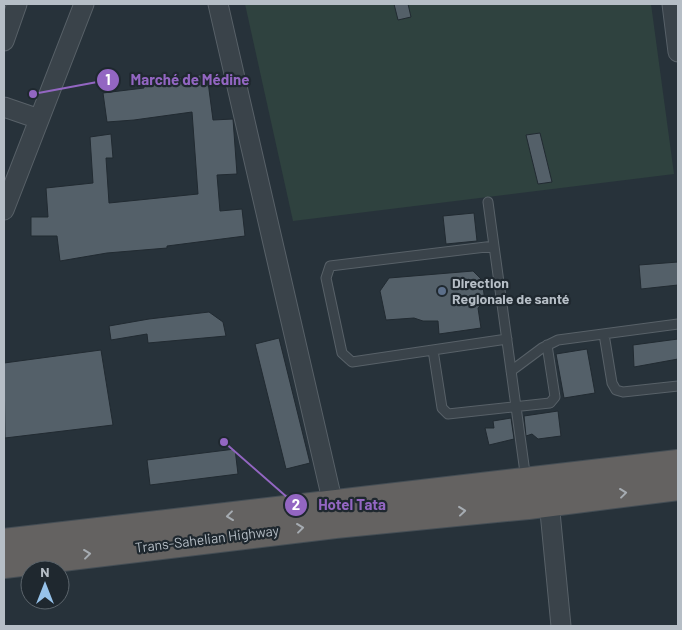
<svg xmlns="http://www.w3.org/2000/svg" width="682" height="630" font-family="Barlow,sans-serif">
<rect width="100%" height="100%" fill="#27323a"/>
<path fill="#2f423f" d="M245,4H651L674,174L293,221Z"/>
<path fill="#546069" stroke="#212a31" d="M394,4H408L411,17L398,20Z
M207,74L213,120L233,119L237,174L217,175L220,211L242,209L245,236L167,246V248L107,253L60,261L57,236H31V217H48L46,188L93,183L90,137L111,134L113,158H106L109,203L198,194L192,112L134,120L107,122L103,93L144,88L143,83Z
M540,133L552,182L538,184L526,135Z
M474,213L477,241L446,244L443,216Z
M678,262V285L641,289L639,265Z
M473,271L482,280L485,301L478,308L481,328L439,334L438,321H423L414,318L386,320L380,291L389,278Z
M209,312L223,322L226,336L148,343L147,334L111,340L109,326L149,319Z
M279,338L310,463L286,469L255,344Z
M678,339V359L634,367L633,345Z
M587,349L595,393L564,398L556,354Z
M101,350L113,425L5,438L4,363Z
M558,411L561,436L538,439L532,434L526,436L524,416Z
M511,418L514,439L489,445L485,428H494L493,421Z
M235,449L238,474L150,485L147,460Z"/>
<g fill="none" stroke-linecap="round" stroke-linejoin="round">
<g stroke="#586168" stroke-width="11">
<path id="service" d="M488,202L526,480
M494,246L330,266L326,278L342,353L352,362L507,339
M604,334L612,383L616,390L623,392L678,386
M433,350L442,408L448,414L550,403L555,397L547,345
M511,371L542,348L558,340L678,324"/>
</g>
<g stroke="#586168" stroke-width="21">
<path id="minor" d="M218,4L333,504L334,515
M672,4L678,52
M4,41L17,4
M4,107L39,119
M4,210L84,4
M548,491L561,626"/>
</g>
<g stroke="#454e55" stroke-width="30">
<path id="trunk" d="M4,543L678,464
M4,564L335,524L528,505L678,486"/>
</g>
<use href="#service" stroke="#3a434a" stroke-width="9"/>
<use href="#minor" stroke="#3a434a" stroke-width="19"/>
<use href="#trunk" stroke="#646261" stroke-width="28"/>
</g>
<defs><path id="oneway-chevron" d="M-2-3.5L2.5 0L-2 3.5" fill="none" stroke-width="1.6" stroke-linecap="round" stroke-linejoin="round" transform="scale(1.25)"/></defs>
<g stroke="#a6acb2">
<use href="#oneway-chevron" transform="translate(623 493) rotate(-7)"/>
<use href="#oneway-chevron" transform="translate(462 511) rotate(-6)"/>
<use href="#oneway-chevron" transform="translate(230 516) rotate(173)"/>
<use href="#oneway-chevron" transform="translate(300 528) rotate(-7)"/>
<use href="#oneway-chevron" transform="translate(87 554) rotate(-7)"/>
</g>
<circle fill="#5c6f8a" stroke="#1f282f" stroke-width="2" cx="442" cy="291" r="5"/>
<g text-anchor="middle" stroke-width="4.5" stroke-linejoin="round" paint-order="stroke">
<g font-size="14" font-weight="bold" fill="#b6bec6" stroke="#1f282f" text-anchor="start">
<text x="452" y="288">Direction<tspan x="452" dy="16">Regionale de santé</tspan></text>
</g>
<g font-size="14" fill="#b6bec6" stroke="#1f282f">
<text transform="translate(207 539) rotate(-7)" y="5">Trans-Sahelian Highway</text>
</g>
</g>
<path fill="none" stroke="#9366c2" stroke-width="2" d="M33 94L108 80M224 442L296 505"/>
<g fill="#9366c2" stroke="#1f282f" stroke-width="2">
<circle cx="33" cy="94" r="5"/>
<circle cx="224" cy="442" r="5"/>
<circle cx="108" cy="80" r="12"/>
<circle cx="296" cy="505" r="12"/>
</g>
<g font-size="15" text-anchor="middle" font-weight="bold" fill="#fff">
<text x="108" y="85">1</text>
<text x="296" y="510">2</text>
</g>
<g font-size="15" text-anchor="middle" font-weight="bold" fill="#9366c2" stroke="#1f282f" stroke-width="4.5" stroke-linejoin="round" paint-order="stroke">
<text x="190" y="85">Marché de Médine</text>
<text x="352" y="510">Hotel Tata</text>
</g>
<rect width="682" height="630" fill="none" stroke="#b6bec6" stroke-width="10"/>
<g transform="translate(45 585)"><circle r="24" fill="#1f282f" stroke="#5b646b"/>
<path d="M0-4L9 19L0 12L-9 19Z" fill="#96c2ea"/>
<text y="-8" font-size="14" font-weight="bold" text-anchor="middle" fill="#b6bec6">N</text>
</g>
</svg>
